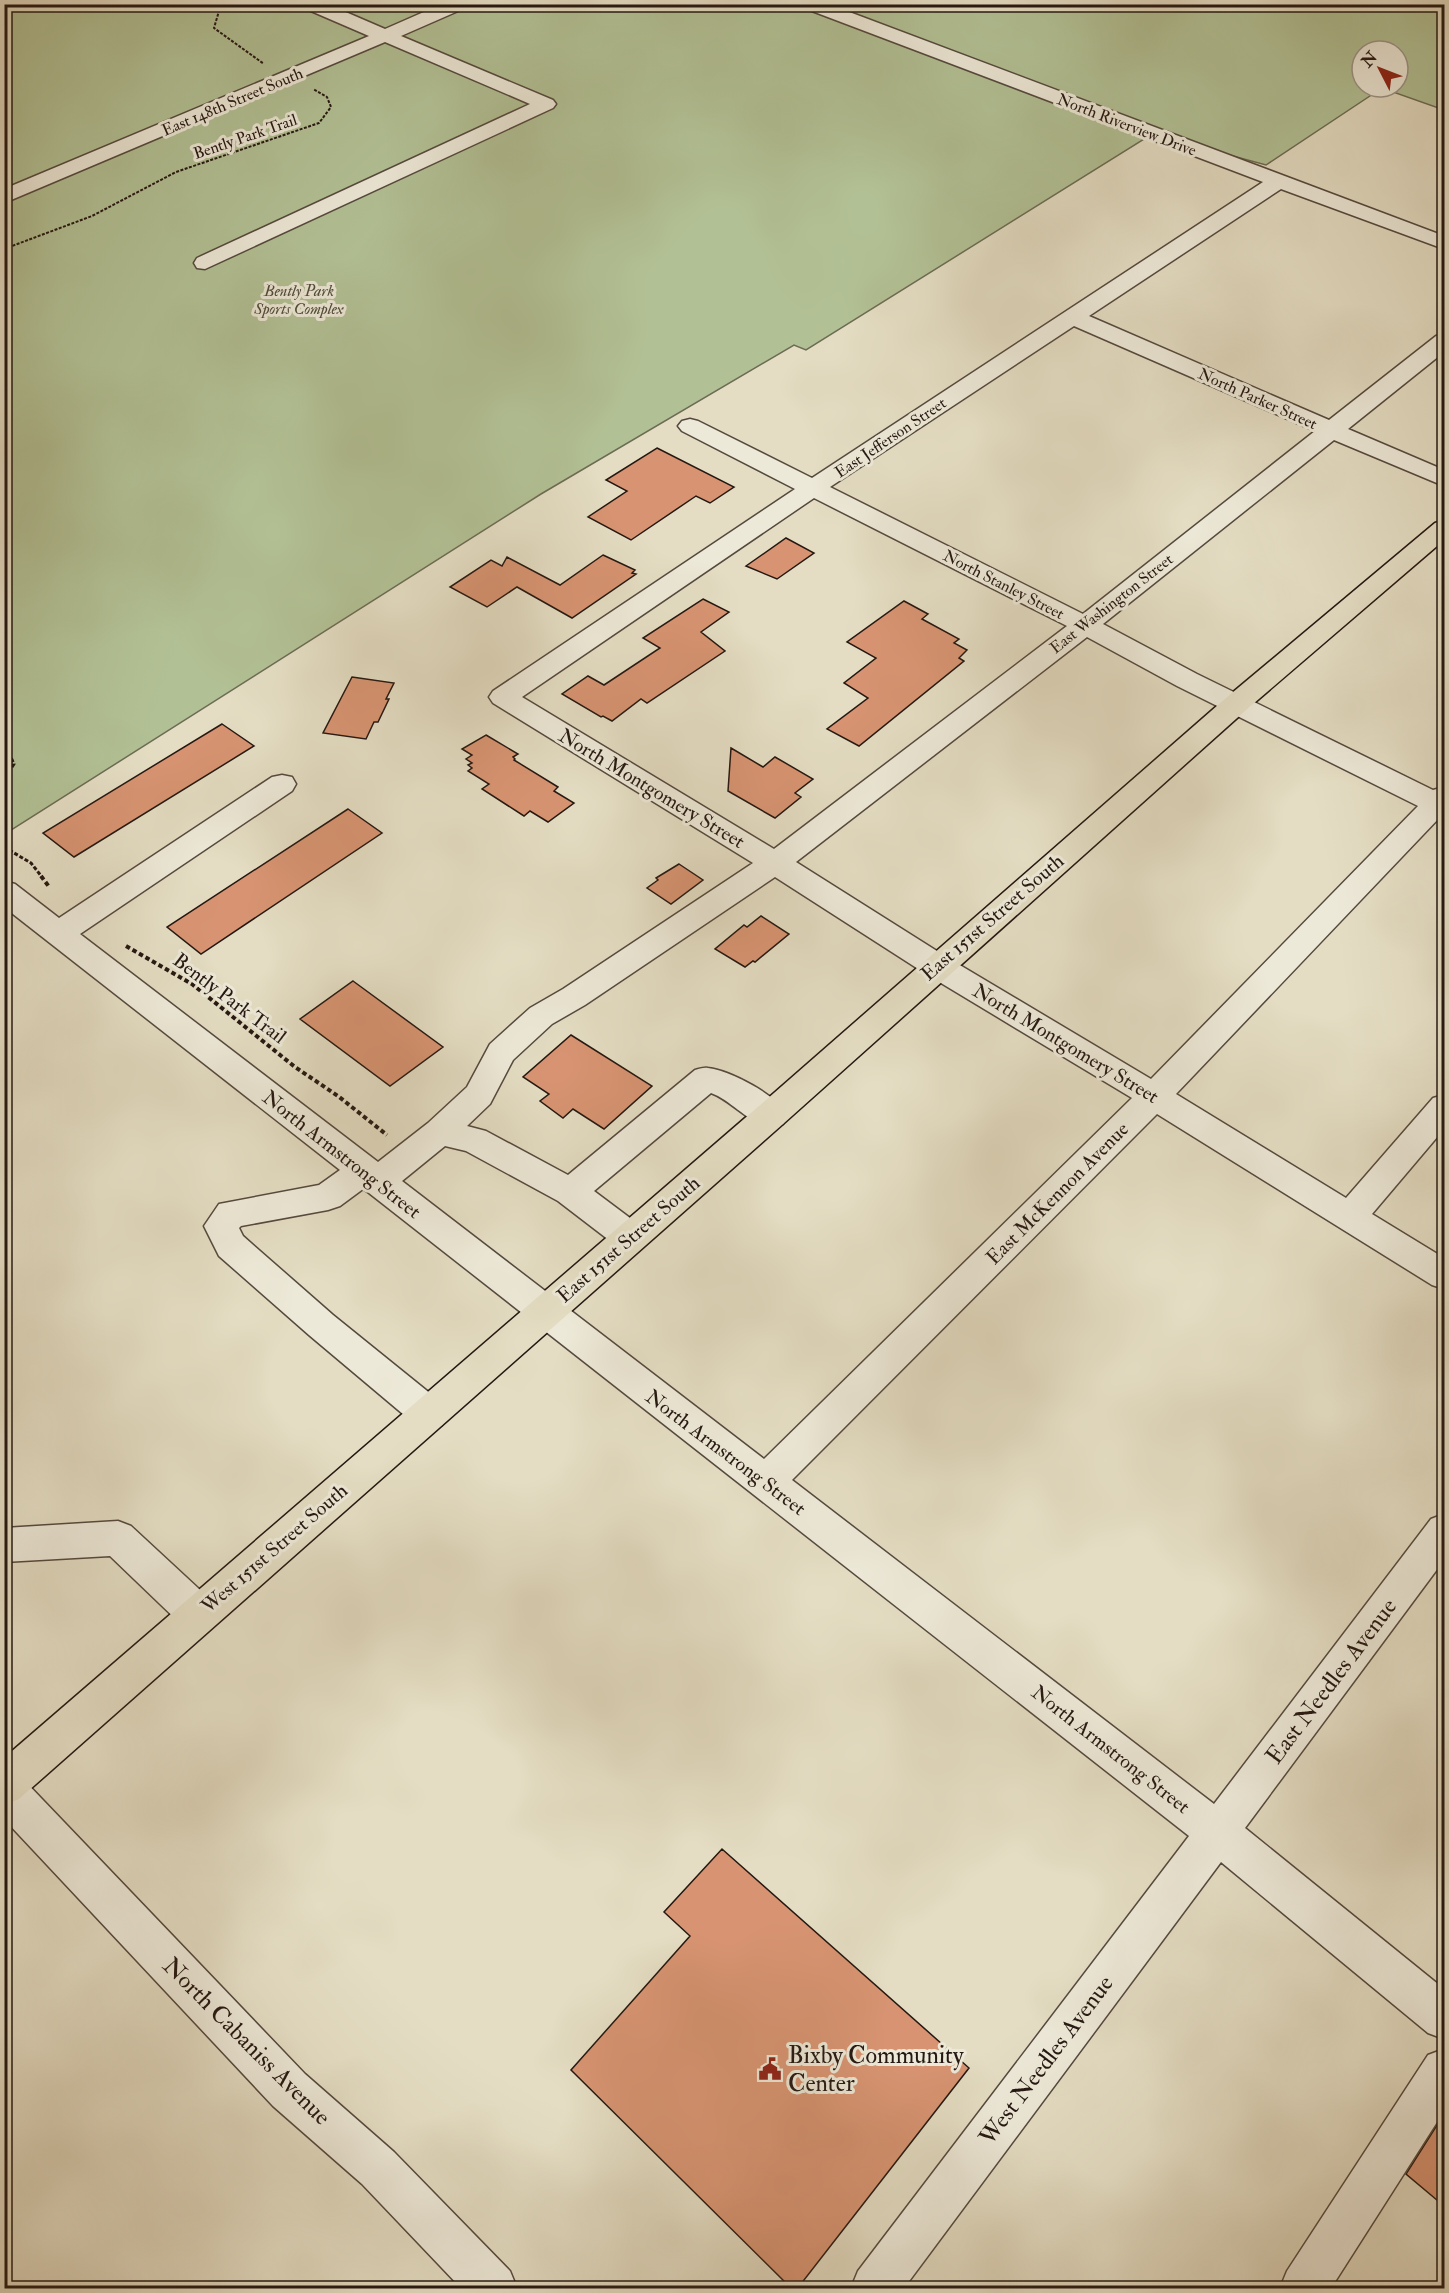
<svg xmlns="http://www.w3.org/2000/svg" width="1449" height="2293" font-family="'IM FELL Double Pica',serif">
<rect width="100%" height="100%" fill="#e4ddc3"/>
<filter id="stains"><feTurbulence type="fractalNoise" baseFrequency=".00333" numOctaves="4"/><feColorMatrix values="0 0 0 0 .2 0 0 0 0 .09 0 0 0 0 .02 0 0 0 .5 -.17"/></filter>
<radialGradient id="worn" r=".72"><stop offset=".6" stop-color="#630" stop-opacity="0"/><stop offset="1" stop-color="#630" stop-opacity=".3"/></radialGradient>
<path fill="#b2c195" stroke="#6c6c54" stroke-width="1.5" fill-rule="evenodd" d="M5,5H1444V110L1382,88L1266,165L1152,134L806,350L794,345L541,494L5,834ZM1362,51H1398V87H1362Z"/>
<path fill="#d89472" stroke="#251812" stroke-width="1.5" d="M657,448L734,487L710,503L696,496L631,540L588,517L627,491L606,480Z
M786,538L814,553L777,579L746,566Z
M603,555L635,570L632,573L636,574L572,618L517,587L487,607L450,587L491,560L502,566L507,557L560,585Z
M703,599L729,612L701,632L725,651L647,703L641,699L612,721L603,716L601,717L562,694L588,676L604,685L660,648L643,638Z
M904,601L928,614L922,619L959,639L954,643L967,650L959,658L964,661L859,746L827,729L868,698L844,683L876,658L847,642Z
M352,677L394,683L386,699H389L378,722H374L366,739L323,733Z
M222,724L254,746L74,857L43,833Z
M486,735L518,754L513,757L515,759L514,760L558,787L554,791L574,803L548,822L530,811L524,816L482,789L489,784L468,771L472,768L468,765L472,763L466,759L472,755L462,749Z
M731,748L763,767L775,757L813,779L795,793L801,797L775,818L728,791Z
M348,809L382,833L201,954L167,927Z
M679,864L703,880L671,904L647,888L658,880L656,878Z
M761,916L789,934L755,962L753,961L745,967L715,949L744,925L747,927Z
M353,981L443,1047L390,1086L300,1019Z
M571,1035L652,1086L604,1129L573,1109L563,1118L540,1101L549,1094L523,1077Z
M722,1849L969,2068L797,2289H792L571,2070L690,1936L664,1912Z
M1444,2114V2206L1406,2174Z"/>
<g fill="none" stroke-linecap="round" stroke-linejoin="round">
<g stroke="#55493e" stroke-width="3">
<path id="minor" d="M301,4H327L385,29L442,4H468L465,8L401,36L553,100L556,104L553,108L205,269L197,268L194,263L197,258L530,104L385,42L4,203V189L369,36L304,8Z
M801,4H828L1444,236V249L1281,189L1089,316L1329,420L1436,336L1444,334V352L1348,429L1444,470V486L1334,440L1103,624L1197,674L1433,790L1444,787V817L1441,816L1176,1094L1346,1198L1433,1098L1444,1095V1129L1372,1214L1444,1258V1289L1432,1285L1157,1114L792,1480L1214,1804L1431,1519L1444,1514V1560L1245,1828L1444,1989V2039L1428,2033L1221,1862L904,2288H851L858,2271L1189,1836L369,1193L363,1189L340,1206L328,1210L241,1226L239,1228L243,1236L333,1315L442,1403L447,1414L442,1425L429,1430L416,1425L309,1335L219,1256L204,1226L219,1204L319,1185L340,1170L4,907V881L15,884L59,918L272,777L282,775L292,777L296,784L292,791L80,934L378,1162L428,1123L467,1087L490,1044L530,1008L563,989L753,863L493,703L489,697L493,691L795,489L682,431L678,426L682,421L690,419L698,421L812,478L1263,182L804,8ZM1074,326L1315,431L1083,614L830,487ZM814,498L1067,626L774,849L522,697ZM1087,637L1177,686L1418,806L1151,1079L948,958L796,862ZM775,877L926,974L1132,1098L764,1459L402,1181L445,1146L466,1151L558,1201L618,1247L630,1251L642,1247L647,1237L642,1227L594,1191L711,1093C736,1102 754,1133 783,1124L787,1115C777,1095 731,1071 708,1068C704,1067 699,1069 695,1070L568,1175L486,1131L467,1126L490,1104L513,1060L552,1024L585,1005Z
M118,1521L131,1526L212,1601L218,1614L212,1627L198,1632L184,1627L110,1556L4,1562V1528Z
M4,1769L19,1775L305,2074L394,2152L510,2271L517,2288H461L362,2184L273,2106L4,1819Z
M1444,2049V2111L1331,2288H1280L1287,2271L1428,2055Z"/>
</g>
<g stroke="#251812" stroke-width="3">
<path id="major" d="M1444,520V540L1246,710L783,1124L19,1799L4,1805V1758L759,1106L1226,698L1435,523Z"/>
</g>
<path stroke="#251812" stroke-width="2" stroke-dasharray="3 1.5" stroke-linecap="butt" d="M227,4L219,11L214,28L264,64
M4,249L92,216L176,172L319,123L331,107L327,97L313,89"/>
<path stroke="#251812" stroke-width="3" stroke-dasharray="4 2" stroke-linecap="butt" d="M4,742L14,764L4,779
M4,847L31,863L42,877"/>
<path stroke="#251812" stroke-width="4" stroke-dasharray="4.5 3" stroke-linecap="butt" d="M41,876L50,888
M126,946L192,984L295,1067L338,1096L387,1135"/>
<use href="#minor" fill="#ede9d8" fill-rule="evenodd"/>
<use href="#major" fill="#e4ddc3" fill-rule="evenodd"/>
</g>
<defs>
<g id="civic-bare" transform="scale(1.8)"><path d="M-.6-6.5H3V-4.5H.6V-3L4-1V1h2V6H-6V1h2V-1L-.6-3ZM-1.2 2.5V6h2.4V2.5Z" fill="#8f2418" stroke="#ede9d8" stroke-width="2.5" paint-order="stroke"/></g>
</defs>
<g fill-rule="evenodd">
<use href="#civic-bare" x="770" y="2069"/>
</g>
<g text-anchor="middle" stroke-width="6" stroke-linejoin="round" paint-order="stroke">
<g font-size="16" fill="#251812" stroke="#ede9d8">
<text transform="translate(232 101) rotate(-23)" y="6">East 148th Street South</text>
<text transform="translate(1127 124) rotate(21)" y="6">North Riverview Drive</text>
<text transform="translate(245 136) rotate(-19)" y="6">Bently Park Trail</text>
<text transform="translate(1258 398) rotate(24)" y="6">North Parker Street</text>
<text transform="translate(890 437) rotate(-34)" y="6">East Jefferson Street</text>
<text transform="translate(1004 584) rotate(27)" y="6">North Stanley Street</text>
<text transform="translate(1111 603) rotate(-38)" y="6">East Washington Street</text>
</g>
<g font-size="16" font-style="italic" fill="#4f4b39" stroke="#ede9d8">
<text x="299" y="296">Bently Park<tspan x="299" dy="18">Sports Complex</tspan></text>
</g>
<g font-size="20" fill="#251812" stroke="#ede9d8">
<text transform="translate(652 788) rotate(31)" y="7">North Montgomery Street</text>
<text transform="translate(992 917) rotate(-41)" y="7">East 151st Street South</text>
<text transform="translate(230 998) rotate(37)" y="7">Bently Park Trail</text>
<text transform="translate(1066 1043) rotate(31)" y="7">North Montgomery Street</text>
<text transform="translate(342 1154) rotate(38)" y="7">North Armstrong Street</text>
<text transform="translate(1057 1193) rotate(-45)" y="7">East McKennon Avenue</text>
<text transform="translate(628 1239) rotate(-41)" y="7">East 151st Street South</text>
<text transform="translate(726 1452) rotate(37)" y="7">North Armstrong Street</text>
<text transform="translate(274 1548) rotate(-41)" y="7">West 151st Street South</text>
<text transform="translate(1111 1749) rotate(38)" y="7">North Armstrong Street</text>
</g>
<g font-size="24" fill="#251812" stroke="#ede9d8">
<text transform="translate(1331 1681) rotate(-53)" y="8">East Needles Avenue</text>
<text transform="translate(247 2041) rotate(45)" y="8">North Cabaniss Avenue</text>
<text transform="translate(1046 2060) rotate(-53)" y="8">West Needles Avenue</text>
</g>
<g font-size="24" fill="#251812" stroke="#ede9d8" text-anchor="start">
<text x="788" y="2063">Bixby Community<tspan x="788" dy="28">Center</tspan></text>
</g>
</g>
<rect width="1449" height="2293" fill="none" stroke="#e4ddc3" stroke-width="24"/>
<rect x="6" y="6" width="1437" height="2281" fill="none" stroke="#251812" stroke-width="3"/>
<rect x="12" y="12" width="1425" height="2269" fill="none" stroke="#251812" stroke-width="1.5"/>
<g transform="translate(1380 69) rotate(312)"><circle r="28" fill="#ede9d8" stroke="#9d9589" stroke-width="1.5"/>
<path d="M0-4.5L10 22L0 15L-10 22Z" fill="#8f2418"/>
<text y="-9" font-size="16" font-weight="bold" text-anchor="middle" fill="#251812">N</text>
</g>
<rect width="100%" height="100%" filter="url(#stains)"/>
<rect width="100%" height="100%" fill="url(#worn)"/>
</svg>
